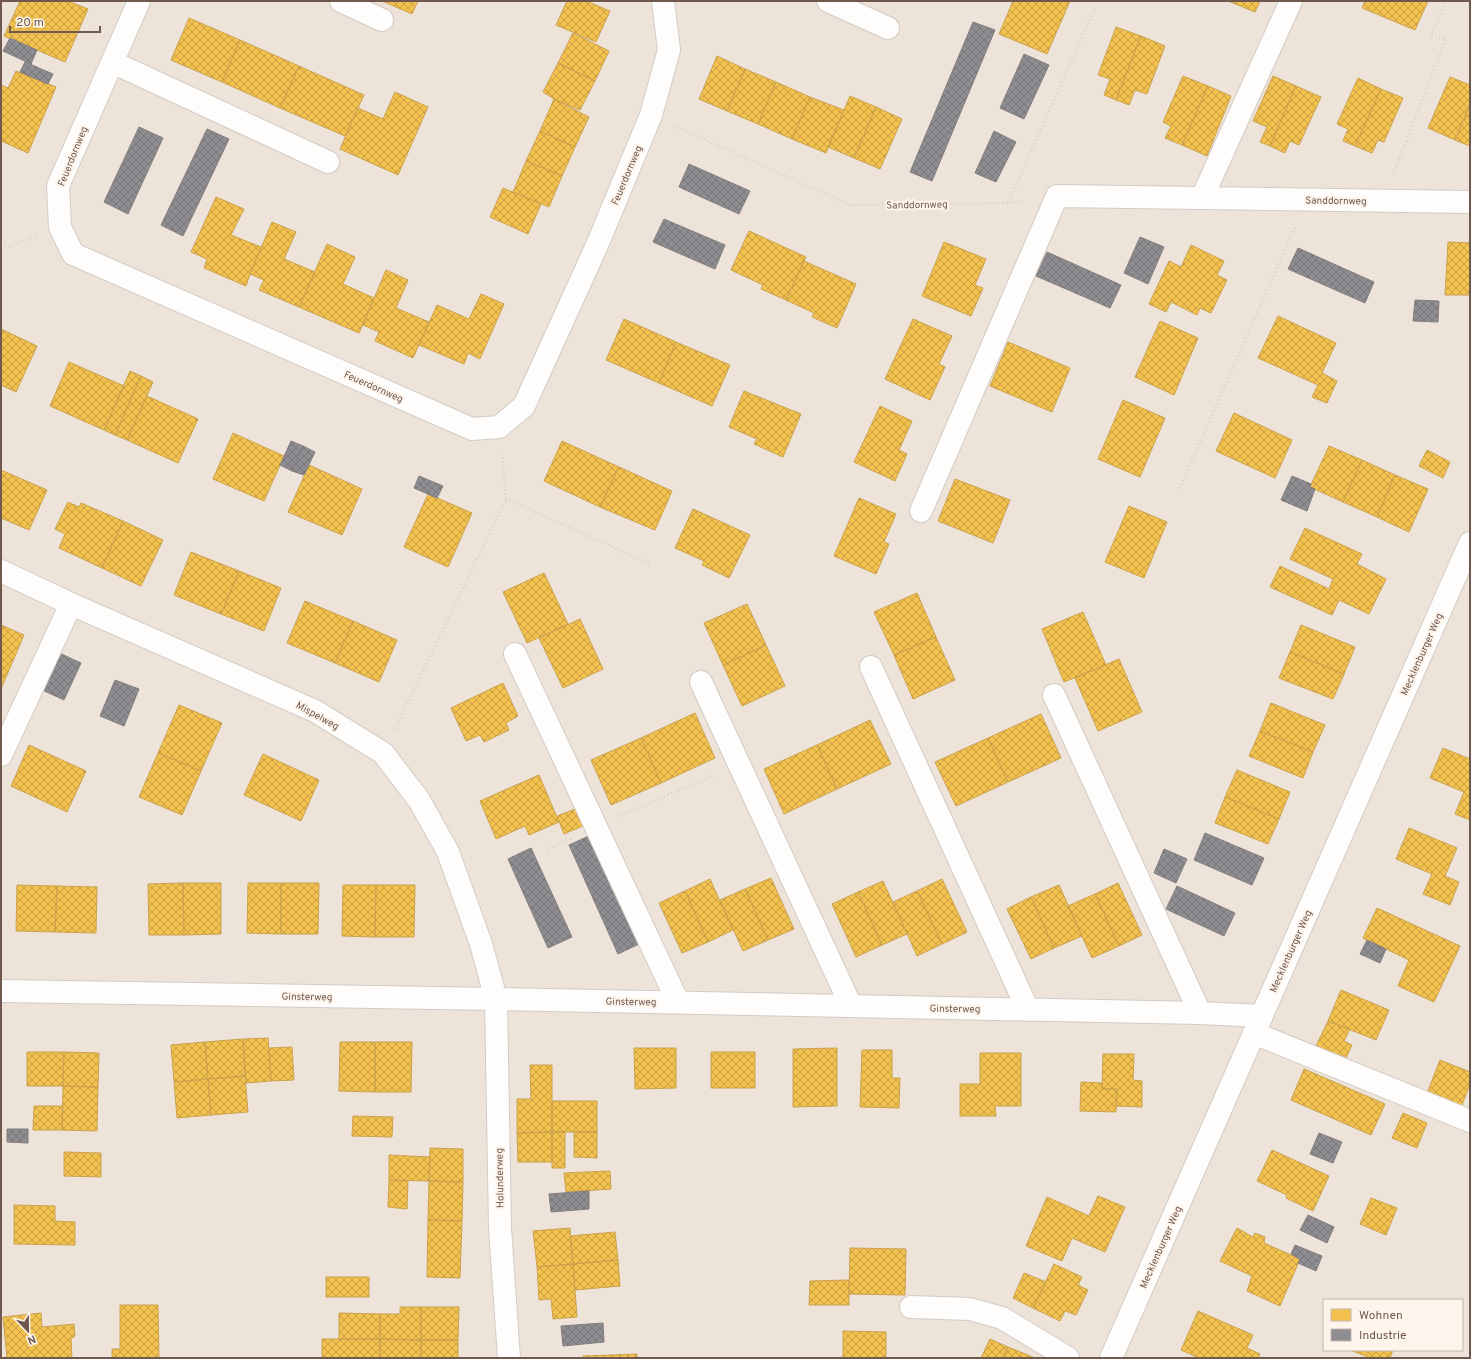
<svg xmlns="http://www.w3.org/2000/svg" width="1471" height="1359" font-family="Overpass,sans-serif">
<defs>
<pattern id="homes-cross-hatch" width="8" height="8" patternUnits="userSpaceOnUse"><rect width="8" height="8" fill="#f2c14e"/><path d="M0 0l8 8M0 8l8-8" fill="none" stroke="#c8a043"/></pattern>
<pattern id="industry-cross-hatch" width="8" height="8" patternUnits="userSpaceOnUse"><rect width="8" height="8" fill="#8d8d92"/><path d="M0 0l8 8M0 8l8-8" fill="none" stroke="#787679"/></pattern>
</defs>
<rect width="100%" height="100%" fill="#f5f0eb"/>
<path fill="#ede3d9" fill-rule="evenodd" d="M1,1H1470V1358H1ZM1324,1300H1462V1350H1324Z"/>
<path fill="url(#homes-cross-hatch)" stroke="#cba24e" d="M20,1H68L88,9L65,62L4,36Z
M382,1H418L412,14Z
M567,1H586L610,11L596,42L556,25Z
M1013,1H1070L1047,54L999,34Z
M1228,1H1260L1255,12Z
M1365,1H1428L1415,30L1362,8Z
M189,18L240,40L222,82L171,60Z
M1116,27L1141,36L1116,100L1104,95L1110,79L1098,75Z
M573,33L609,51L595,81L558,63Z
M1141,36L1165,46L1147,94L1135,90L1129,105L1116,100Z
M240,40L299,66L280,108L222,82Z
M717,56L745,69L727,111L699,99Z
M558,63L595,81L580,110L554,99L543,92Z
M299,66L364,95L345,136L280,108Z
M745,69L776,82L758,124L727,111Z
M16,71L56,87L28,153L1,141V85L8,88Z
M1183,76L1208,86L1182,145L1165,138L1171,126L1163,122Z
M1273,76L1296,86L1270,146L1260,142L1267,127L1253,121Z
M1450,77L1470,85V104L1455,140L1428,128Z
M1358,78L1381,89L1355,146L1343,141L1348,129L1337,124Z
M776,82L810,97L792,139L758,124Z
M1208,86L1231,96L1207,156L1182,145Z
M1296,86L1321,97L1299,145L1290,141L1285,153L1270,146Z
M1381,89L1403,98L1384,142L1378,140L1372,153L1355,146Z
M395,92L428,107L398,175L340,149L358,108L383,119Z
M850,96L876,107L854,158L828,147Z
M810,97L844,110L826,153L792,139Z
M554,99L589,117L575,147L540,131Z
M1470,104V146L1455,140Z
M876,107L902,119L880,169L854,158Z
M540,131L575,147L562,176L526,161Z
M526,161L562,176L549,207L513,192Z
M503,188L541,204L528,234L490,217Z
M216,197L244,209L231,235L261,247L250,274L246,286L204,268L207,259L191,252Z
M272,222L296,232L284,259L315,272L299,307L259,290L264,280L250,274Z
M749,231L806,257L786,300L761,289L763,285L731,270Z
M944,242L986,259L975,285L983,288L971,316L922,296Z
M1448,242L1470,243V295H1445Z
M327,244L355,257L343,284L374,298L359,333L299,307Z
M1191,245L1224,261L1217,275L1227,280L1211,313L1200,308L1197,315L1171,302L1166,312L1149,304L1169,261L1181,267Z
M804,261L856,284L837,328L812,317L814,313L786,300Z
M386,270L408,280L396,308L429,322L413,358L375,341L379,332L363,325Z
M481,294L504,304L480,359L468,353L464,364L419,345L437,305L469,319Z
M1278,316L1336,343L1322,373L1337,381L1327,403L1312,397L1318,385L1258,358Z
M624,319L676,342L659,383L606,360Z
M913,319L952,336L939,364L945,367L930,400L885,379Z
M1160,321L1198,338L1174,395L1135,377Z
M1,329L37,346L16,392L1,385Z
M676,342L730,365L712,406L659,383Z
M1008,342L1070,368L1052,412L990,386Z
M69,362L124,386L104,430L50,406Z
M130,371L141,376L115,435L104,430Z
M141,376L153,382L127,440L115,435Z
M744,391L801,414L783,457L754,444L757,439L729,427Z
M147,396L198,419L178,463L127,440Z
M1123,400L1165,418L1140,477L1098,459Z
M880,406L912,421L899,450L907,454L895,481L854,462Z
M1234,413L1292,440L1275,478L1216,451Z
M233,433L284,456L264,501L213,479Z
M562,441L619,467L600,507L544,481Z
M1329,446L1362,460L1343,502L1310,487Z
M1427,450L1450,462L1443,478L1419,466Z
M1362,460L1395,475L1377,517L1343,502Z
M309,465L362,489L342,535L288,512Z
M619,467L672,491L655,530L600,507Z
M1,470L47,490L29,530L1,518Z
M1395,475L1428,489L1409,532L1377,517Z
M955,479L1010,500L993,543L938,521Z
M428,494L472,513L448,567L404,547Z
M859,498L896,514L884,542L889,544L876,574L834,556Z
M68,502L79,507L81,503L123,521L102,568L59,548L65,534L55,529Z
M1129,506L1167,522L1144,578L1105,562Z
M693,509L750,535L729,578L702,565L704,561L675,548Z
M123,521L163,540L141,586L102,568Z
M1305,528L1362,554L1357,564L1386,579L1369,614L1339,600L1332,615L1270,587L1280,566L1329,589L1333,579L1290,559Z
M191,552L239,571L221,614L174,595Z
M239,571L281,588L264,631L221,614Z
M544,573L568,624L527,643L503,592Z
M917,593L936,637L894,655L874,612Z
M305,601L353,621L335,663L287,643Z
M747,604L766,645L723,665L704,623Z
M1083,612L1106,665L1064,682L1042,629Z
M580,619L603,669L563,688L539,638Z
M353,621L397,640L379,682L335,663Z
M1,625L24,635L1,689Z
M1301,625L1355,647L1344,674L1290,652Z
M936,637L955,680L913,699L894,655Z
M766,645L785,686L742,706L723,665Z
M1290,652L1344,674L1333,699L1279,678Z
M1119,659L1142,712L1098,731L1075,678Z
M503,683L518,716L506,723L509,730L484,742L480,735L466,741L451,708Z
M1271,703L1325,725L1313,752L1260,731Z
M179,705L222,723L201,771L158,753Z
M695,713L715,758L661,783L641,738Z
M1041,714L1061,758L1008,782L988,738Z
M870,720L891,764L837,789L817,745Z
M1260,731L1313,752L1303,778L1249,756Z
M641,738L661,783L611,805L591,760Z
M988,738L1008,782L956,806L935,762Z
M29,745L86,771L67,812L11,786Z
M817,745L837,789L784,814L764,769Z
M1443,748L1470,759V820L1455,814L1464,792L1430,778Z
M158,753L201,771L182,815L139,797Z
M263,754L319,780L301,821L244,795Z
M1237,770L1290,792L1279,819L1225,797Z
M539,775L559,822L529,835L525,826L496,839L480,801Z
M1225,797L1279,819L1268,844L1215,823Z
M578,808L585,825L564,834L557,816Z
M1409,828L1457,848L1445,876L1459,882L1450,905L1423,894L1432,874L1396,859Z
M771,878L794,929L768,940L745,889Z
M710,879L733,930L708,942L685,891Z
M942,879L967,932L942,944L917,891Z
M883,881L907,934L882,945L858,892Z
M183,883H221V934L184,935Z
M183,883L184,935H149L148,884Z
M248,883H281V934L247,933Z
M281,883H319L318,934H281Z
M1118,883L1142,935L1119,946L1095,894Z
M17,885L57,886L55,932L16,931Z
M343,885H376L375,937L342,936Z
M376,885H415L414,937H375Z
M1059,885L1082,936L1054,948L1031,897Z
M57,886L97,887L96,933L55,932Z
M745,889L768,940L743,951L720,900Z
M685,891L708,942L682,953L659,903Z
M917,891L942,944L917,956L893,902Z
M858,892L882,945L856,957L832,904Z
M1095,894L1119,946L1092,958L1068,906Z
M1031,897L1054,948L1031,959L1007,909Z
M1377,908L1460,946L1434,1002L1398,986L1409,960L1363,938Z
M1341,990L1389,1010L1376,1040L1328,1021Z
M1328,1021L1350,1029L1344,1041L1352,1045L1346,1058L1316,1046Z
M268,1038L271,1081L246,1083L243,1039Z
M243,1039L245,1076L208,1079L205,1042Z
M205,1042L208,1079L174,1082L171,1045Z
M340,1042H375V1092L339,1091Z
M375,1042H412L411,1092H375Z
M292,1047L294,1080L271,1081L269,1048Z
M634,1048H676V1088L635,1089Z
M837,1048V1106L793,1107V1049Z
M862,1050H892V1078H900L899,1108L860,1107Z
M27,1052H64L63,1086H27Z
M64,1052L99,1053L98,1087L63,1086Z
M711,1052H755V1088H711Z
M980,1053H1021V1106H995L996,1116H960V1084H980Z
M1103,1054H1134L1133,1080L1142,1081V1107L1116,1106L1117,1089H1102Z
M1440,1060L1470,1072V1084L1460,1110L1426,1096Z
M530,1065H552V1132L517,1133V1099H531Z
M1304,1069L1385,1104L1371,1135L1291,1100Z
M245,1076L248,1112L211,1115L208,1079Z
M208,1079L211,1115L177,1118L174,1082Z
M1081,1082L1102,1083V1089H1117L1116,1112L1080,1111Z
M63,1086L98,1087L97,1131L62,1130Z
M552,1101H597V1132H552Z
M34,1106H63L62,1130H33Z
M1403,1113L1427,1123L1417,1148L1392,1138Z
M353,1116L393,1117L392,1137L352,1136Z
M552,1132V1162H518L517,1133Z
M552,1132H565V1168H552Z
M574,1132H597V1158L574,1157Z
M430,1148L463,1149V1182L429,1181Z
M1272,1150L1329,1176L1313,1211L1286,1198L1287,1195L1257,1181Z
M64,1152L101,1153V1177L64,1176Z
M389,1155L430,1157L429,1181L389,1180Z
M610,1171L611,1189L566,1192L564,1173Z
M389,1180L408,1181L407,1209L388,1207Z
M429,1181L463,1182L462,1221L428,1220Z
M1098,1196L1125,1207L1105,1252L1072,1238L1062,1261L1026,1246L1047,1197L1089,1216Z
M1371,1198L1397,1208L1386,1235L1360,1224Z
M14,1205L55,1206V1221L75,1222V1245L14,1244Z
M428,1220L462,1221L460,1278L427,1277Z
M570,1228L573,1264L537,1267L533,1231Z
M1237,1228L1253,1237L1255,1233L1265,1237L1264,1243L1300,1259L1280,1306L1247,1291L1252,1276L1220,1261Z
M615,1232L618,1260L573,1264L570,1236Z
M850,1248L906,1249L905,1295L849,1294Z
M618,1260L620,1286L575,1290L573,1264Z
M573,1264L577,1317L553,1319L551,1299L539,1300L537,1267Z
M1054,1264L1082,1277L1078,1285L1088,1290L1076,1315L1065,1311L1060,1321L1033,1308Z
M1024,1273L1046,1282L1033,1308L1013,1298Z
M326,1277H369V1297H326Z
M849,1280V1305H809L810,1281Z
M120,1305H158L159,1358H112V1349H120Z
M400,1307H421V1340L380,1339V1314H400Z
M421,1307H459L458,1340H421Z
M1198,1311L1253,1335L1247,1348L1260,1354L1258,1358H1199L1181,1350Z
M41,1313L42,1327L74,1324L75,1336L71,1339L72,1358H7L3,1317Z
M339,1313L380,1314V1339H339Z
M843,1331L886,1332V1358H843Z
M322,1339H380V1358H322Z
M380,1339L421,1340V1358H380Z
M990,1339L1008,1347L1003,1358H981Z
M421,1340H458V1358H421Z
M1008,1347L1035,1358H1003Z
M1350,1350H1393L1390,1358H1371Z
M637,1354V1358H583V1356Z"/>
<path fill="url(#industry-cross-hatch)" stroke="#847d7e" d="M973,22L995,30L932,181L910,172Z
M10,38L37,50L31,64L3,51Z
M1024,54L1049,65L1024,119L1000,108Z
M25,62L53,74L48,84L20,72Z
M139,127L163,138L128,214L104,202Z
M207,129L229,139L183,236L161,225Z
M994,131L1016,142L996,182L975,173Z
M689,164L750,191L739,214L679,187Z
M664,219L725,245L715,269L653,242Z
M1140,237L1164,247L1148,284L1124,273Z
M1298,248L1374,282L1365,303L1288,269Z
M1047,252L1121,285L1110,308L1036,276Z
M1415,300L1439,301L1438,322L1413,321Z
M291,441L303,446L292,471L280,465Z
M303,446L315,452L304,475L292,471Z
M419,476L443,486L437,498L414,488Z
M1292,476L1311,484L1310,487L1315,489L1307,511L1281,500Z
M57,652L81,663L64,700L40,689Z
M115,680L139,689L124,726L100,716Z
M1205,833L1264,858L1252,885L1194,860Z
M591,835L641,943L618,954L569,845Z
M531,848L572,937L548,948L508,859Z
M1164,849L1187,859L1176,883L1154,873Z
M1177,886L1235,913L1224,936L1166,909Z
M1367,940L1386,949L1380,963L1360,954Z
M7,1129H28V1143L7,1142Z
M1319,1133L1342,1142L1333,1163L1310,1154Z
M589,1191V1209L551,1212L549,1194Z
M1308,1215L1334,1227L1327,1243L1300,1230Z
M1295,1245L1322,1256L1316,1271L1298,1263L1300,1259L1291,1254Z
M603,1323L604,1342L563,1346L561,1326Z"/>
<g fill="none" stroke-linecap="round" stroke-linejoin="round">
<g stroke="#d2ccc6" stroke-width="24">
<path id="minor" d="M139,1L58,186L60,227L73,254L472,429L499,427L524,406L598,243L651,115L669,50L663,1
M341,1L382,20
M828,1L888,28
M112,62L328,162
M1202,198L1291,1
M921,511L1057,196L1470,202
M1,571L71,604L315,711L383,753L419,800L448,852L481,944L496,999L500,1228L509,1358
M515,654L678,1002
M871,667L1028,1010
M701,682L851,1006
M1054,695L1200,1013
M1,755L71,604
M1,991L496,999L1200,1013L1262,1016
M1254,1033L1470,1121
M911,1307L970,1309L1002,1318L1068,1358
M1111,1358L1470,543"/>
</g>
<path stroke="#d5d0cb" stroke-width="2.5" stroke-dasharray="1 3" stroke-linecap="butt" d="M675,126L850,205L1008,203L1025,201
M1393,175L1446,39L1431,35L1446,1
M1008,203L1098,1
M1,249L36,236
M1178,492L1295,227
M506,499L651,564
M395,729L506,499L502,453
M620,816L714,775
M548,849L572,838"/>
<use href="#minor" stroke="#fefdfc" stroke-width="22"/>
</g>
<g text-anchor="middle" stroke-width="4" stroke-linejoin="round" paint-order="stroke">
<g font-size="10" fill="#70584e" stroke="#fdf5ec">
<text transform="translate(72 156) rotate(-68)" y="4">Feuerdornweg</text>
<text transform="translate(626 175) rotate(-67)" y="4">Feuerdornweg</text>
<text transform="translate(1336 200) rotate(1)" y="4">Sanddornweg</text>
<text transform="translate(917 204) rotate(-1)" y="4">Sanddornweg</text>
<text transform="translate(374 386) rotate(24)" y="4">Feuerdornweg</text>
<text transform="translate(1421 654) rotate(-66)" y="4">Mecklenburger Weg</text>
<text transform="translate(318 715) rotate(29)" y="4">Mispelweg</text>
<text transform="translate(1290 951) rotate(-66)" y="4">Mecklenburger Weg</text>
<text transform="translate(307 996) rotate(1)" y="4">Ginsterweg</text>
<text transform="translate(631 1001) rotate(1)" y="4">Ginsterweg</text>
<text transform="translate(955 1008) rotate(1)" y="4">Ginsterweg</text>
<text transform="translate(499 1178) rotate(-91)" y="4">Holunderweg</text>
<text transform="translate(1160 1247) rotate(-66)" y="4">Mecklenburger Weg</text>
</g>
</g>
<rect width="1471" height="1359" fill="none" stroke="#70584e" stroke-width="4"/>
<rect x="1323" y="1299" width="140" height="52" fill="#fdf5ec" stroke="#c5b6ad"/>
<rect x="1331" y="1309" width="20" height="12" fill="#f2c14e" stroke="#c5b6ad"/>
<text x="1359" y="1319" font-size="12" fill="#70584e">Wohnen</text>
<rect x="1331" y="1329" width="20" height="12" fill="#8d8d92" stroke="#c5b6ad"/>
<text x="1359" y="1339" font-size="12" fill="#70584e">Industrie</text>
<g transform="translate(28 1331) rotate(158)" stroke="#fdf5ec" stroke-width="3" paint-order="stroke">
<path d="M0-3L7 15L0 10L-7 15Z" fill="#70584e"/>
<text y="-6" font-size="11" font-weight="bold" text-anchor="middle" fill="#70584e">N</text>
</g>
<path d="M10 26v6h90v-6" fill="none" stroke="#70584e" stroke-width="2"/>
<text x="16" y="26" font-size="12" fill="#70584e" stroke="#fdf5ec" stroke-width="3" paint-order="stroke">20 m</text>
</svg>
